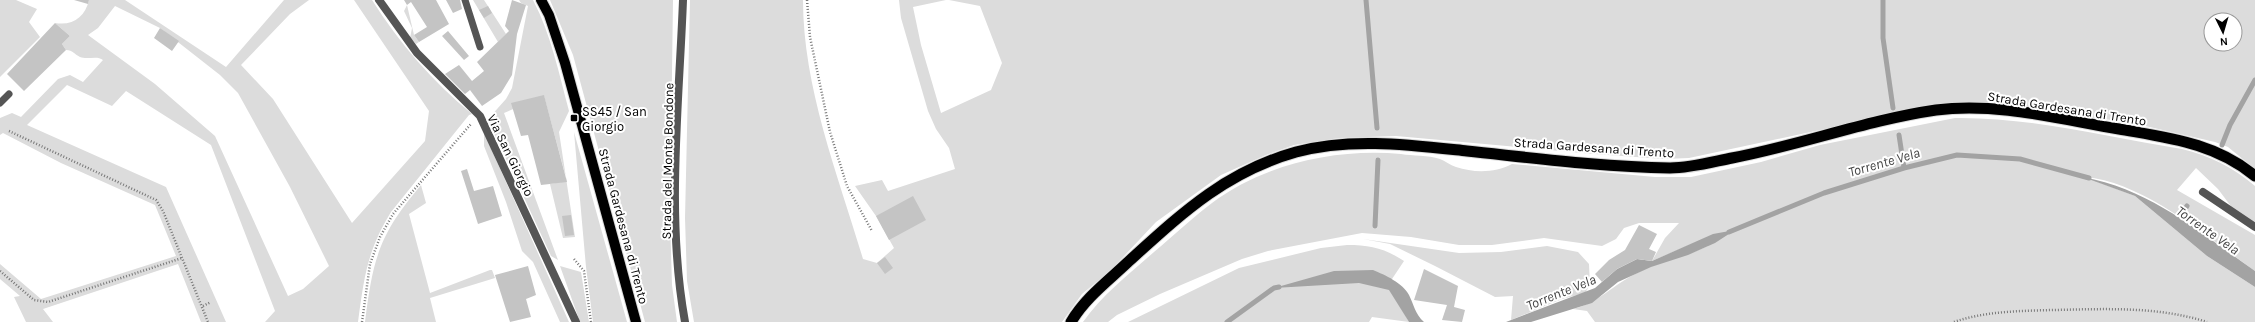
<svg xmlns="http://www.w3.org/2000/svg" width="2255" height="322" font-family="Karla,sans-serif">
<rect width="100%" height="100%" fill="#fff"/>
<path fill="#dcdcdc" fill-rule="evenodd" d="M0,0H16L37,9L29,22L40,37L0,77Z
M89,0H125L226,67L284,0H309L290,14L241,65L273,99L352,223L425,141L429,111L354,0H372C400,44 432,81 472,114L469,115L391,212C367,251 364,278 358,322H265L275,311L211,145L126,91L112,106L67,85L27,125L166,187L226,322H201L178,264L43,309L53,322H26L14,297L20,296L0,279V264L41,299L176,256L155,205L61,163L3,133L0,135V118L12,113L21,117L58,79L70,75L83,82L103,60C97,55 88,60 80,57C74,54 73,50 66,50L62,44L70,36L55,23C73,26 85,17 89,0ZM115,6L160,28L220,75L238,93L290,187L329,266L303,289L288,296L215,136L155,84L88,35L98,28Z
M473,0H484L506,34L498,42Z
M519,0H533C551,34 559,74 569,111L559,132L575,237L563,238L550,184L567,181L544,96L504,113L558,260L551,256L489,122V118L506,99L512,88L528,6L521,3Z
M550,0H673L670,217L672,285L677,322H645L573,55Z
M690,0H803C803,88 838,175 863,259L877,263L894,248L876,216L855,186L882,180L888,191L955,169L949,148L936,129L928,111L901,18L899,0H946L913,7L921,45L941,113L991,90L1002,63L980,6L949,0H2255V169L2228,147L2215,142L2128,122L2062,114L1937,105L1689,158L1664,159L1594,154L1396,136L1339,138L1294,145L1266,155L1221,175L1156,222L1110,271L1082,294L1062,322H694L687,281L685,218ZM2211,20H2235V44H2211Z
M407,5L414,35L419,42L416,44L410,38L412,28L404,11Z
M1955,118C2032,117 2106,137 2182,149C2210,156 2233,167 2255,186V223L2233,209L2218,189L2196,168L2177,190L2255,235V271C2208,238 2144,182 2085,177L2135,196L2207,256L2255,287V322H1595L1587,311L1573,309C1598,303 1614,284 1637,273C1659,261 1685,257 1708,246V237L1652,261L1665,238L1679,223H1639L1624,228L1616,239L1602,246L1544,238L1492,245H1459L1411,237L1362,233L1268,251L1242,259L1160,294L1117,315L1108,322H1083C1102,295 1129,274 1154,252C1173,236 1192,218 1212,203C1264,164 1336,148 1401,154C1413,156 1428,155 1440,159C1445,161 1450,165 1456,167C1474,173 1495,173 1512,164L1655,177H1691L1761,162L1820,145Z
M574,132L627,322H593L586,267Z
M484,133L569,322H560L533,262L522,251L506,202L484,146Z
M421,185L426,203L409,214L430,293L490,270H492L495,278L430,298L436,322H365C373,258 379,235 421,185Z
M1363,239L1459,253L1501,252L1547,246L1578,252L1589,264L1590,285L1585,293L1562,299L1511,320L1513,296L1495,297L1435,266L1390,244Z
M1347,245C1370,245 1384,248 1404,261L1392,279L1386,281L1409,322L1372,317L1369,322H1128L1239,268L1321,248Z
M560,266L581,272L589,322H580Z"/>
<path fill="#a3a3a3" d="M2083,177C2152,190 2199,232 2255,271V287L2207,256L2135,196Z
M1735,230L1715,243L1688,255L1651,267L1618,282L1592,303L1531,322H1506L1595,288L1617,269L1637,259L1652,261L1713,234Z
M1373,270C1385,275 1403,283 1409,295C1414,305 1415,314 1424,322H1409L1389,290L1359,283L1274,288L1334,271Z"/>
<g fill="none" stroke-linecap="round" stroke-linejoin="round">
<path stroke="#a3a3a3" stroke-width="5" d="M1366,0L1377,128
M1883,0V38L1893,108
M1899,135L1904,168
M2222,145L2230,125L2255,80
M2176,222L2187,206
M1375,226L1378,160
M1729,232L1824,193L1904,168L1957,155L2020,159L2089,178
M1227,322L1274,288L1279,287"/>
</g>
<path fill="#c4c4c4" d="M74,0H89L88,4Z
M404,0H436L449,24L419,42L414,35L427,27L411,2L407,5Z
M446,0H460L462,9L453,13Z
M512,0L526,5L517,34L512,75L501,93L482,106L470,90L465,94L445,74L459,65L472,81L484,71L477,62L509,31L505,26Z
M488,6L492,13L484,18L479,10Z
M55,23L70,36L62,44L66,50L24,91L7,74Z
M160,28L179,41L172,51L154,38Z
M448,31L469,56L464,60L442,36Z
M544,95L567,182L541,185L528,135L521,136L511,103Z
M467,169L474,191L493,186L502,216L478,224L461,171Z
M913,196L926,220L889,240L876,216Z
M571,215L574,235L565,236L562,216Z
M1639,225L1657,234L1649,249L1656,252L1652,261L1637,259L1617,269L1602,282L1595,274L1609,260L1625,250Z
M885,257L893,268L885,274L877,263Z
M528,266L536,295L526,299L531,317L510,322L495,275Z
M1424,269L1458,286L1454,307L1465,310L1462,322L1442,320L1447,305L1414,300Z"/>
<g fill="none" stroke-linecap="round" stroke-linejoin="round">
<g stroke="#dbdbdb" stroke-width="12">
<path id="primary" d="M541,0L549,15L565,63L636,322"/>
</g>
<g stroke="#dbdbdb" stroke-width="13">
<path id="trunk" d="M1071,322C1085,298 1108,281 1128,262C1181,214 1225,172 1296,152C1351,137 1411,145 1467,151C1534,158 1602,167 1670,168C1691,168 1712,162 1732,158C1801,145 1867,120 1936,110C1997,102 2059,119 2119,129C2169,138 2215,143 2255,176"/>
</g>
<path stroke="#777" stroke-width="2.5" stroke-dasharray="1 2" stroke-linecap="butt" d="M807,0L810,37L830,132L847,186L872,231
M9,131L156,200L163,211L208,322
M574,259L584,271L591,322
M0,271L34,300L48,302L182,258
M203,306L211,302
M362,322L370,264L380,237L393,214L471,124
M1954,322C1986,311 2020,311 2053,310C2105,309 2157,306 2207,322"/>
<path stroke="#555" stroke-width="7" d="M465,0L480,47
M0,103L9,94"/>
<path stroke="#555" stroke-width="8" d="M379,0L417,53L480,116L576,322
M2203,192L2255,227"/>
<path stroke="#555" stroke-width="8" d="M683,0C679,106 666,217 685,322"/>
<use href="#primary" stroke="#000" stroke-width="10"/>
<use href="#trunk" stroke="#000" stroke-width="11"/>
</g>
<rect fill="#000" stroke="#fff" stroke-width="1.5" x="570" y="114" width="8" height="8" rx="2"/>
<g text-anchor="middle" stroke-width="4" stroke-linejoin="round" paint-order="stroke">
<g font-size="13" fill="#000" stroke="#fff">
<text transform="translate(2067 108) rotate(9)" y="5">Strada Gardesana di Trento</text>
<text transform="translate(1594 147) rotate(4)" y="5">Strada Gardesana di Trento</text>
<text transform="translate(511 155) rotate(64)" y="5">Via San Giorgio</text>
<text transform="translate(667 161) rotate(-89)" y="5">Strada del Monte Bondone</text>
<text transform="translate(624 226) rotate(75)" y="5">Strada Gardesana di Trento</text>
</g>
<g font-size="13" fill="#000" stroke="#fff" text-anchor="start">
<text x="582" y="116">SS45 / San<tspan x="582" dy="15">Giorgio</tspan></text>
</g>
<g font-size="14" font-style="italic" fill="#444" stroke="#fff">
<text transform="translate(1884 162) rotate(-16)" y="5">Torrente Vela</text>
<text transform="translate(2208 230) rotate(35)" y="5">Torrente Vela</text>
<text transform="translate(1561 292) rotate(-22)" y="5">Torrente Vela</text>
</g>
</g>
<g transform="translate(2223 32) rotate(175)"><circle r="19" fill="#ffffff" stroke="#999999"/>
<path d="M0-3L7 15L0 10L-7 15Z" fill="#000000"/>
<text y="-6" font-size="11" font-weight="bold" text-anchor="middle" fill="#000000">N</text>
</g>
</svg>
